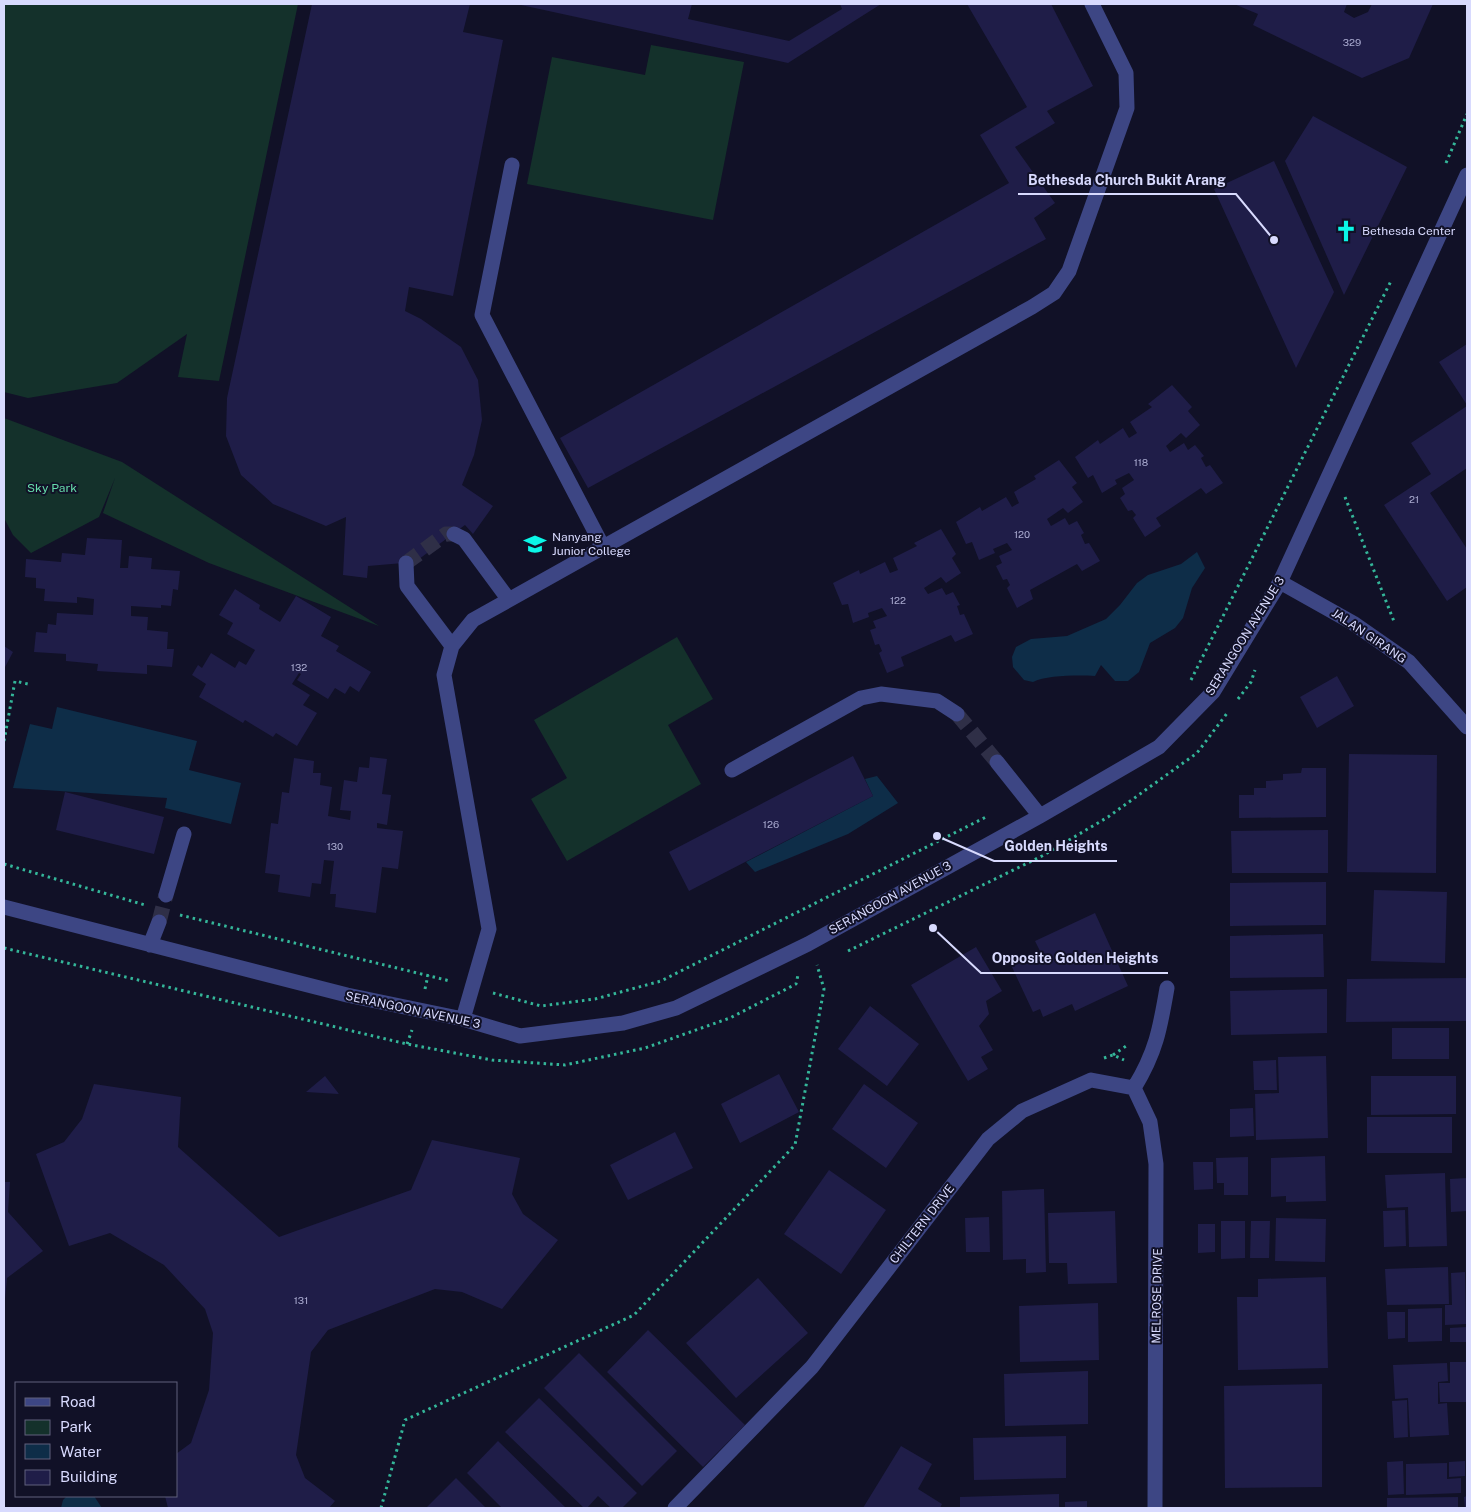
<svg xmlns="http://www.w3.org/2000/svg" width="1471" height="1512" font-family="'Public Sans',sans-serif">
<rect width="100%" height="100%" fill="#111127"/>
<path fill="#14312b" d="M4,4H298L219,381L178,377L187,334L117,383L28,398L4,392Z
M651,45L744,62L713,220L527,184L552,57L645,75Z
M4,418L122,462L379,626L209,563L103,513L115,478L99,517L31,553L13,535L4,518Z
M677,637L713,699L668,725L701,784L567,861L531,799L567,778L534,720Z"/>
<path fill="#0e2d48" d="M1197,552L1205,568L1192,588L1183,618L1175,628L1150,643L1139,672L1128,681H1115L1101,665L1095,676C1080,675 1046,675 1033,682L1024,680L1013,667L1012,657L1016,647L1031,639L1067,636L1106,619L1120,605L1137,583L1148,575L1181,564Z
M57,707L197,741L189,770L241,783L231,824L165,808L167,798L13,788L30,724L52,729Z
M877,776L898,803L848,834L755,872L746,862L873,796L865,779Z
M67,1496H94L102,1508H61L63,1500Z"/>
<path fill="#1f1d48" d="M312,4H470L463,32L503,40L453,296L409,287L405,311L421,319L461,347L478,380L482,420L474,455L462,485L493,506L473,534L465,525L415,562L368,566L367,578L343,575L346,517L326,526L273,504L241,475L226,436L227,398Z
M692,4L688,19L789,41L842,9L840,4H881L788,63L521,5Z
M967,4H1051L1093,86L1047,111L1055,123L1015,147L1055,203L1034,218L1046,239L588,488L560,438L1009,183L980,135L1027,107Z
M1234,4H1347L1344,12L1354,18L1368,12L1372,4H1433L1409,58L1362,78L1253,25L1258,14Z
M1313,116L1407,167L1344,295L1285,161Z
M1274,161L1334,292L1296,368L1214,189Z
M1467,344V405L1439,362Z
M1172,385L1192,407L1188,411L1200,425L1186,438L1181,433L1166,446L1170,452L1184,443L1188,450L1195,445L1204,456L1201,458L1206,467L1210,465L1223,483L1206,494L1201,488L1156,518L1161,526L1145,537L1133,518L1136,515L1132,510L1128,511L1120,498L1125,494L1122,488L1134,480L1129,473L1115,480L1117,484L1102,493L1093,475L1088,478L1075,457L1098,440L1100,444L1123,428L1129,438L1137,433L1130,422L1152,407L1148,404Z
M1467,406V468L1430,493L1467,549V587L1447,601L1384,505L1431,474L1411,443Z
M1059,460L1077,483L1072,487L1083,502L1068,513L1063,508L1047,519L1051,526L1065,518L1069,525L1077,521L1084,533L1081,535L1085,544L1089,543L1100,561L1082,571L1077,564L1030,590L1033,599L1017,608L1007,588L1010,585L1007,579L1003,580L996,566L1002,563L999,556L1012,550L1007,543L993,549L995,553L979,560L972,542L966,544L956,522L980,507L982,511L1006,497L1012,507L1019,503L1014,492L1036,479L1034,476Z
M941,529L956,554L952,558L961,573L946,583L941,577L924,588L928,594L942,588L946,595L953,592L960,605L957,606L960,615L964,614L973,634L955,642L951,635L901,657L904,666L887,673L879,653L882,651L879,644L875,645L870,630L876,628L873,621L887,616L882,608L868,613L869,617L853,623L848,604L842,605L833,583L859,570L860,574L885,562L890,573L898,570L893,558L917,546L914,543Z
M87,538L122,540L120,568H128L129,556L152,558L151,569L180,571L178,590L173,589L171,606L161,605V608L131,606V616L148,617L147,630L168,632L167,649H174L172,667L147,665V674L97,671L98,664L66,661V654L34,652L36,632L47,633L48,624L56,625L57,613L93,615L94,599L77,597V603L44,601L45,589L36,588V578L25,577L26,559L61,562L62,553L85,555Z
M235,589L260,605L259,609L280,622L296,596L331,617L321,636L339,646L336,651L371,672L359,692L350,686L345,694L335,688L328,699L297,680L301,674L299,673L292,684L310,695L303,705L317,713L297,746L276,733L273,737L245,720L243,723L199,697L206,684L192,675L198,665L202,668L211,653L235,668L239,661L246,665L255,650L227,634L233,623L219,615Z
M4,646L13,652L4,669Z
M1337,676L1354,706L1317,728L1300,697Z
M1349,754L1437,755L1436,873L1347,872Z
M853,756L873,796L689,891L669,852Z
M370,757L387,759L382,794L391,795L387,825L377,823V828L403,831L398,869L382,867L376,913L335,907L336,894H330L334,861L324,860L321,884L312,883L310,897L278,892L280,875L265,873L271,823L278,824L282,792L289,793L294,758L314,761L313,773H321L320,785L332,787L328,816L350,820L351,811L340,810L344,780L357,782L359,767L369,768Z
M1302,768H1326V817L1239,818V795H1254V788H1266V781L1283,780V774L1301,773Z
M65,792L164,817L154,854L56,830Z
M1328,830V873H1232L1231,831Z
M1326,882V925L1230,926V883Z
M1374,890L1447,892L1445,963L1371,961Z
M1095,913L1128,986L1075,1011L1072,1004L1043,1017L1040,1009L1033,1012L1011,965L1040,951L1035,941Z
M1323,934L1324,977L1230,978V936Z
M976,947L1002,991L986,1001L989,1014L979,1026L993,1050L981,1057L988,1069L968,1081L911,985Z
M1467,978V1021L1346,1022L1347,979Z
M1327,989V1033L1231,1035L1230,991Z
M870,1006L919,1044L887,1086L838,1049Z
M1392,1028H1449V1059H1392Z
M1326,1056L1328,1138L1256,1140L1255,1094L1279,1093L1278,1057Z
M1276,1060L1277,1090H1254L1253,1061Z
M779,1074L799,1112L740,1143L721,1104Z
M325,1076L339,1094L306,1092Z
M1371,1076H1456V1114L1371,1115Z
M94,1084L181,1097L178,1147L279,1237L411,1190L432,1140L520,1158L512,1194L523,1214L558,1240L502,1309L462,1292L435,1289L328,1330L311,1352L296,1455L305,1478L335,1501L329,1508H168L165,1496H176V1454L191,1443L209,1390L213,1333L205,1309L164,1265L110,1233L69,1246L36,1154L64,1142L82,1119Z
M864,1084L918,1123L886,1168L832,1129Z
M1253,1108L1254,1136L1230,1137V1109Z
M1367,1117H1452V1153H1367Z
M675,1132L693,1168L628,1200L610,1165Z
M1325,1156L1326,1201L1286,1202V1196L1271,1197V1158Z
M1248,1157V1195H1224V1183H1217L1216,1158Z
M1193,1162H1213V1189L1194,1190Z
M829,1170L886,1210L841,1274L784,1234Z
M1445,1173L1447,1246L1409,1247L1408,1207L1387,1208L1385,1175Z
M1467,1178V1211L1451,1212L1450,1179Z
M4,1182H10L8,1212L43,1251L7,1278L5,1299Z
M1044,1189L1046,1272L1026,1273V1259L1003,1260L1002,1191Z
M1405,1210L1406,1246L1384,1247L1383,1211Z
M1115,1211L1117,1283L1068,1284L1067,1263H1049L1048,1213Z
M989,1217L990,1252H966L965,1218Z
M1276,1218L1326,1219L1325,1262L1275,1261Z
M1221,1221H1245V1258L1221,1259Z
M1251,1221H1270L1269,1258H1250Z
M1198,1224H1215V1252L1198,1253Z
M1448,1267L1449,1304L1387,1305L1385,1269Z
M1465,1272L1466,1324L1445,1325V1305H1452L1451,1273Z
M1326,1277L1328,1368L1238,1370L1237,1297H1258V1279Z
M758,1278L808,1333L736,1398L686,1343Z
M1098,1303L1099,1360L1020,1362L1019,1306Z
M1442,1308V1341L1408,1342V1309Z
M1387,1312H1405V1338L1388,1339Z
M1467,1327V1342H1450V1328Z
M648,1330L745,1425L703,1467L607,1372Z
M579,1353L677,1451L642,1486L544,1388Z
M1450,1362H1467V1402H1440L1439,1383H1450Z
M1447,1363L1448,1381L1438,1382V1404L1447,1403L1449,1435L1410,1437L1408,1398L1395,1399L1393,1365Z
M1088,1371V1424L1005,1426L1004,1374Z
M1322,1384V1487L1225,1488L1224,1386Z
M539,1398L637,1493L622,1508H611L598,1496L587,1508H584L505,1432Z
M1407,1400L1408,1437L1394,1438L1392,1401Z
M1066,1436V1478L974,1480L973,1438Z
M498,1441L566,1508H502L467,1473Z
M901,1446L932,1464L918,1489L942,1504L940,1508H863Z
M1403,1461L1404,1494L1388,1495L1387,1462Z
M1465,1461V1476L1449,1477V1462Z
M1447,1463V1479L1461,1478V1493L1406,1495V1464Z
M456,1478L486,1508H426Z
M1059,1494V1508H960V1497Z
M1467,1496V1508H1465L1464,1497Z
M1458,1497V1508H1387V1498Z
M1087,1501V1508H1065V1502Z"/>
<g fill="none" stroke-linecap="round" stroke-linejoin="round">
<path stroke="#2f2f47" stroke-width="15" stroke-dasharray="15 8" stroke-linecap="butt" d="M406,563L446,534H454
M957,714L997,762
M159,922L166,895"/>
<path stroke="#34b699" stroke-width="3" stroke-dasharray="2.5 4" stroke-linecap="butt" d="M1446,163L1467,114
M1345,497L1395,624
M1191,680L1391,281
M1238,699L1251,682L1255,670
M4,741L15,681L28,684
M4,864L145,905
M180,915L450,981
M4,948L407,1044L492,1060L565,1065L645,1048L730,1018L796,984L798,975
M848,951L1042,856L1108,817L1197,753L1228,712
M425,989L428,975
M493,993L541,1006L595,999L661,981L988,816
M407,1044L412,1030
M1113,1055L1129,1044
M1104,1058L1113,1055L1124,1060
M381,1508L405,1420L634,1315L795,1145L824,989L817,965"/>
<path stroke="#3d4684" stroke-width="15" d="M512,165L482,315L603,547
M454,534L464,539L509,600
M406,563L407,586L452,646
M1280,582L1353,623L1409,662L1467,727
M997,762L1040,816
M732,770L861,698L881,694L937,701L957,714
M166,895L184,834
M4,907L347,995L463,1019L520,1036L623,1023L676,1008L808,944L1040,816L1159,747L1213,692L1280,582L1467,175
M150,945L159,922
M463,1019L489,929L444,675L452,646L473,620L1032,307L1054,293L1069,271L1127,108L1126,73L1092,4
M1134,1088L1150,1122L1156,1164L1155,1508
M1134,1088C1156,1052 1160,1029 1167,988
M675,1508L812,1367L988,1139L1022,1111L1091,1080L1134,1088"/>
</g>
<defs>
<g id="church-bare" transform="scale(1.725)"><path d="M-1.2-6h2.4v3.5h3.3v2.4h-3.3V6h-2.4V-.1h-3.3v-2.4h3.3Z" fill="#0bf7e7" stroke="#111127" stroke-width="2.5" paint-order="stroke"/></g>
<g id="university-bare" transform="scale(1.725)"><path d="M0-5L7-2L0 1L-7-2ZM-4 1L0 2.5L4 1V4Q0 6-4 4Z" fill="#0bf7e7" stroke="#111127" stroke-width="2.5" paint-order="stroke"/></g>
</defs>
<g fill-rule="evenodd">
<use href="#church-bare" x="1346" y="231"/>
<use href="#university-bare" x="535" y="544"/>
</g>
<g text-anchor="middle" stroke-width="4" stroke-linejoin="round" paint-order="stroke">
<g font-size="10" fill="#aaabd0">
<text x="1352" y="46">329</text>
<text x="1141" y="466">118</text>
<text x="1414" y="503">21</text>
<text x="1022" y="538">120</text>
<text x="898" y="604">122</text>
<text x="299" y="671">132</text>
<text x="771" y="828">126</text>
<text x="335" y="850">130</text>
<text x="301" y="1304">131</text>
</g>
<g font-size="12" fill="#d8dafe" stroke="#111127" text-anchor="start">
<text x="1362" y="235">Bethesda Center</text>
<text x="552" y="541">Nanyang<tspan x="552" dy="14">Junior College</tspan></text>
</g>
<g font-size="12" fill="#66dcab" stroke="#111127">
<text x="52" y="492">Sky Park</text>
</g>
<g font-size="12" fill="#d8dafe" stroke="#111127">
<text transform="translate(1245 636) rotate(-58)" y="4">SERANGOON AVENUE 3</text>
<text transform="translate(1369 636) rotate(34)" y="4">JALAN GIRANG</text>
<text transform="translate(890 898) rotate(-29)" y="4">SERANGOON AVENUE 3</text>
<text transform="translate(413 1010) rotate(12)" y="4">SERANGOON AVENUE 3</text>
<text transform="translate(922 1224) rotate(-52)" y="4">CHILTERN DRIVE</text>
<text transform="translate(1157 1296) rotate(-89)" y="4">MELROSE DRIVE</text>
</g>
</g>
<path fill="none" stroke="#d8dafe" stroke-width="2" d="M1274 240L1236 194H1018M937 836L994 861H1117M933 928L981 973H1168"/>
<g fill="#d8dafe" stroke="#111127" stroke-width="2">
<circle cx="1274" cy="240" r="5"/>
<circle cx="937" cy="836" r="5"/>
<circle cx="933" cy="928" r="5"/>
</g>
<g font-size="14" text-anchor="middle" font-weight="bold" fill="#d8dafe" stroke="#111127" stroke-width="4" stroke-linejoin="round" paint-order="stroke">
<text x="1127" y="185">Bethesda Church Bukit Arang</text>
<text x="1056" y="851">Golden Heights</text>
<text x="1075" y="963">Opposite Golden Heights</text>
</g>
<rect width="1471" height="1512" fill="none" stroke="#d8dafe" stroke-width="10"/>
<rect x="15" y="1382" width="162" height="115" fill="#111127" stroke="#61617d"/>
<rect x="25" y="1398" width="25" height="8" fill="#3d4684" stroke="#61617d"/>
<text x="60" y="1407" font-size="15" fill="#d8dafe">Road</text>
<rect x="25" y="1420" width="25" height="15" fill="#14312b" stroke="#61617d"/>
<text x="60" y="1432" font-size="15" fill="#d8dafe">Park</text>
<rect x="25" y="1444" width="25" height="15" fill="#0e2d48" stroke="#61617d"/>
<text x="60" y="1457" font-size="15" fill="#d8dafe">Water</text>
<rect x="25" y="1470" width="25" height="15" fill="#1f1d48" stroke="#61617d"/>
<text x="60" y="1482" font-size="15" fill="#d8dafe">Building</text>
</svg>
